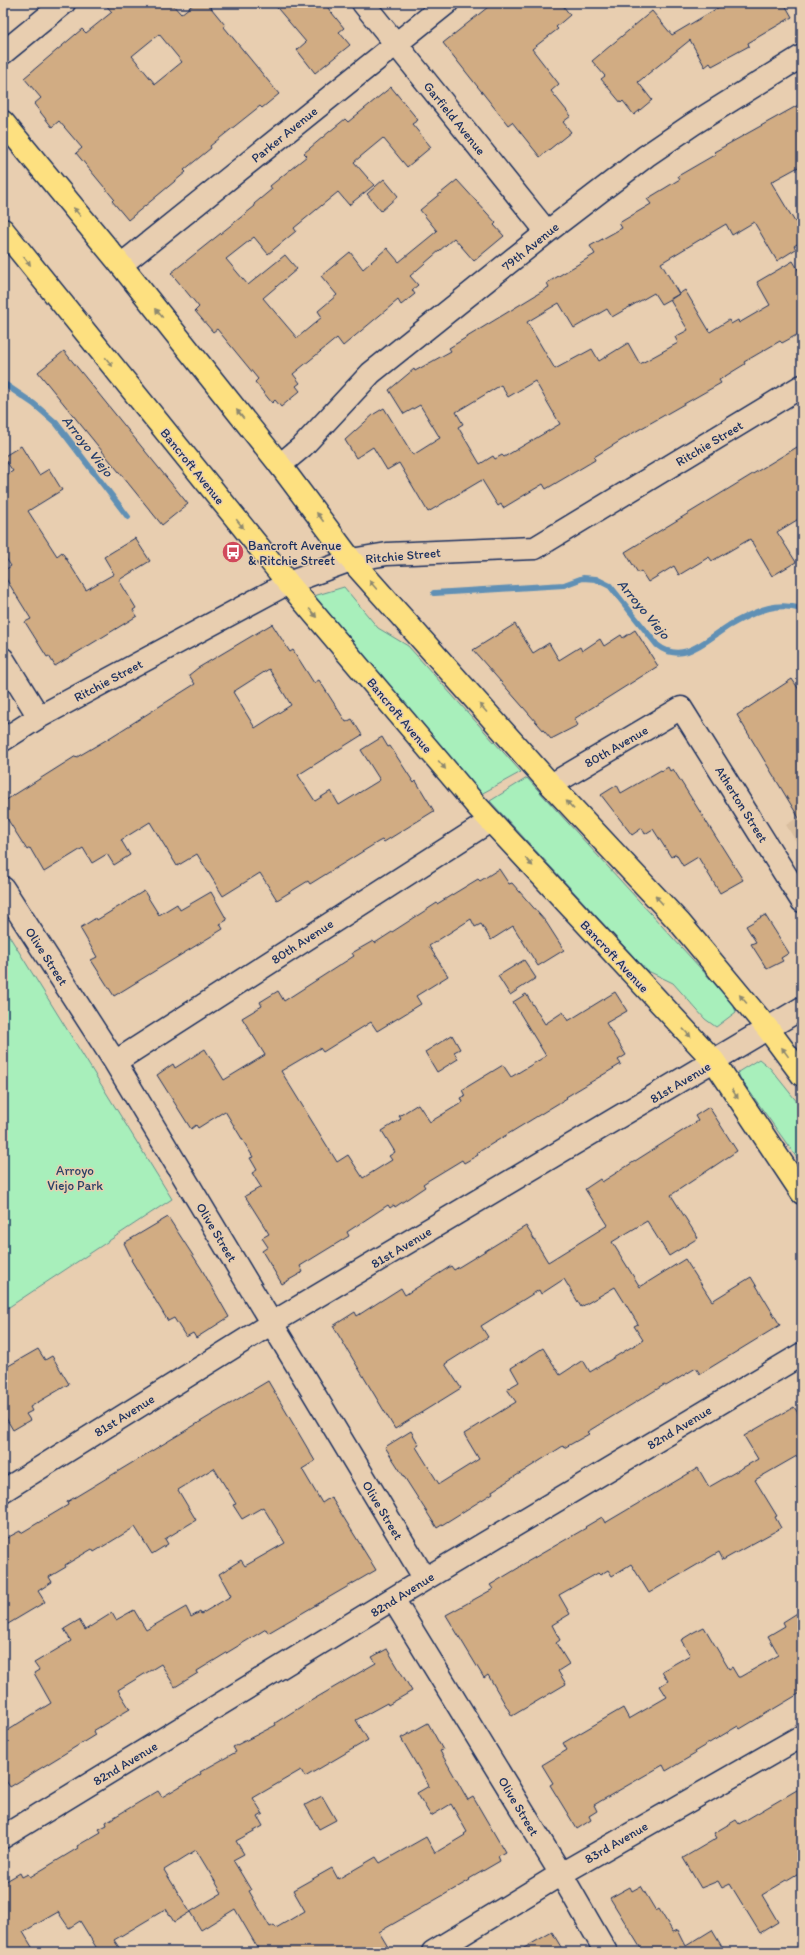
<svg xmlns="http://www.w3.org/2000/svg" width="805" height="1955" font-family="Itim,sans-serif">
<rect width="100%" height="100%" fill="#e8ceb0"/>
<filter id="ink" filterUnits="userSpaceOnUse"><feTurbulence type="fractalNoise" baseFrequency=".025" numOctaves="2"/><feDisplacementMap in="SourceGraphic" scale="8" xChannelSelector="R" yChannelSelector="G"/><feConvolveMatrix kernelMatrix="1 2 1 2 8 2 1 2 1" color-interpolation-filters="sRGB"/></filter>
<g filter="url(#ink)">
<path fill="#d9be9f" d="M802,815V851L786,825Z"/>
<path fill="#a8efbb" stroke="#628f8c" d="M344,587L378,628L408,646L521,772L481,794L316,601L314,596Z
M527,778L733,1004L736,1012L716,1027L705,1019L673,983L646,970L490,801Z
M3,926L172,1199L3,1311Z
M759,1059L770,1068L802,1108V1165L740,1078L738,1072Z"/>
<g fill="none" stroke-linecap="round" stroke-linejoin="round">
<path stroke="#6090b5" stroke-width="6" d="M3,383L34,404L56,423L128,517
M434,593L564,585L583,578L596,579L610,586L657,645C683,666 707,639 730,625C741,619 756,611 769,608C781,605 791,606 802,609"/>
</g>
<path fill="#d1ac83" stroke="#1b2f5e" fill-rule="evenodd" d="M104,3H171L181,14L195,3H207L225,25L224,27L279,94L262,108L260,106L210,146L211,148L184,170L186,172L128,220L112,201L114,199L76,153L82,148L59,121L52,127L34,104L41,98L24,78L82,29L86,33L112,12ZM159,34L182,62L155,84L132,56Z
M273,3H324L344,28L339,32L350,45L315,73L297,50L306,42Z
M493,3H561L570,15L556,27L558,29L532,49L559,84L551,91L571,116L563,122L571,132L540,157L512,122L508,125L443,43Z
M726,3H784L792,17L748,43L749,46L712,66L710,63L705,67L690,40L638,82L652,100L634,115L623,101L621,103L601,79L605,76L592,61L652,11L672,35Z
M391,87L418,120L412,124L431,147L407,167L383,138L354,162L374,185L349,205L338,192L294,228L296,231L268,254L254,237L226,259L248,285L285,255L297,269L263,298L297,338L322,317L318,311L337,295L321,276L350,252L363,269L387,248L399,262L437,231L420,210L457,180L496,223L494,225L504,236L474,261L454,238L410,276L418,285L412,290L415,294L401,305L398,300L343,346L337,338L293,374L300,383L296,386L300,391L281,407L275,400L272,403L255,382L258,379L217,329L213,332L195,311L199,307L171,273L255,206L254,204L272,189L270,186L307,156L304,153L329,132L345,119L348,122Z
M802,103V165L771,182L795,222L802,219V241L794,246L796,249L777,261L754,222L732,235L726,224L661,263L679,294L661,304L654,293L612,317L607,309L574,328L559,303L527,322L555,369L592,349L599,361L628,343L640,364L678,343L675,337L688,330L670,300L685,290L710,332L729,320L731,324L738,320L739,323L770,305L757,282L793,261L802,276V332L782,343L780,341L744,362L745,364L719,380L721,383L633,433L594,457L595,460L585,466L546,489L543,484L503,508L501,504L498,506L482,480L428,512L399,463L387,470L373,447L356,458L345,440L374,414L384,408L413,455L440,438L420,405L404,414L389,390L414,369L415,371L451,351L449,348L549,287L547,283L595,254L590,246L622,228L619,223L651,204L647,199L680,179L678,176L716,154L714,152ZM535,381L560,424L504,457L502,455L495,459L493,456L480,464L458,427L463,424L456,412L501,385L508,397Z
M384,179L398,196L381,211L367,194Z
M64,351L188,504L162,525L38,372Z
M802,444V517L777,532L796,562L772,576L750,539L712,561L709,557L679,575L674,566L648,582L641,571L638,573L625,552Z
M21,446L39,475L49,469L62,490L28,511L57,556L62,552L86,590L114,574L104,557L135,538L150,561L119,580L136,608L133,610L137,616L55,666L49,656L47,657L25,622L31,619L3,574V571L11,566L3,554V477L13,471L3,457Z
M272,624L290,652L293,650L314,683L319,680L346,722L352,719L362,735L298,775L315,801L331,791L339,805L380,780L361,750L382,737L388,747L390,746L414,783L416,781L434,811L384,842L382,840L378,842L310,884L308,881L277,900L260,873L223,896L197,854L177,866L150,822L121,840L130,855L114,865L107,854L92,863L83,848L44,872L30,848L27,850L3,812V802L76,756L77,757L106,740L195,684L189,675L198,668ZM269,669L291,705L255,728L233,692Z
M515,624L533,653L549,643L559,660L580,647L582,651L600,639L604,646L621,635L623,638L635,630L658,666L574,719L578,725L551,739L473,650Z
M792,679L802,694V823L737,715Z
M668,767L670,771L673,769L743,880L720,893L698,857L683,866L676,854L671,857L653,829L645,834L642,828L632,835L601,795L617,785L621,793L661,770L662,771Z
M499,869L509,884L512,883L546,922L564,950L538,966L513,926L491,940L481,924L475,927L471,919L429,946L448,976L416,996L421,1004L377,1031L371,1022L323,1052L320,1048L281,1071L337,1162L348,1155L363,1178L392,1160L389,1156L395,1152L382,1131L401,1119L399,1116L418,1104L430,1122L463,1102L461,1098L465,1096L462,1090L503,1065L511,1077L546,1056L513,1002L526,994L545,1024L563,1012L568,1021L615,992L627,1011L606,1023L626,1055L618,1060L621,1064L566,1097L567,1098L477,1153L478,1155L464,1163L462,1160L429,1180L423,1184L425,1187L395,1207L394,1205L390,1208L388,1205L347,1232L349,1236L300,1266L303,1272L282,1284L262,1251L268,1247L262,1238L269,1234L245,1196L261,1187L252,1173L257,1170L250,1158L253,1157L225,1111L198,1128L196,1125L191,1129L157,1075L173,1064L175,1068L205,1049L224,1080L265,1055L242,1018L262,1006L260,1002L278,991L284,1001L354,956L352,953L373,941L375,943L437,903V904L478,879L480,881Z
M144,891L159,915L177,904L180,910L211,892L227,920L220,924L223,929L114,996L91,960L97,957L80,928L96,918L97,920Z
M765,915L789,953L781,958L783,961L767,969L751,944L756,942L746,926Z
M524,960L536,978L510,995L498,976Z
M452,1035L460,1049L454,1052L458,1059L437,1072L425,1052Z
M709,1107L737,1151L671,1195L698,1238L669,1256L647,1221L612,1242L640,1287L685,1259L712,1301L751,1277L780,1325L700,1374L696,1368L666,1386L664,1385L587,1432L589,1434L564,1448L563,1446L522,1472L492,1491L493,1493L437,1528L385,1447L411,1431L419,1445L416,1447L439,1484L479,1459L464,1434L516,1402L507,1389L519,1382L511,1368L543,1348L560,1375L583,1360L590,1372L643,1340L634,1326L638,1324L615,1287L581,1307L564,1279L541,1294L539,1290L481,1326L488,1337L445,1364L461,1388L395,1429L333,1326L355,1312L357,1316L401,1288L405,1295L451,1266L454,1270L526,1226L548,1262L608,1225L585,1189L600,1179L602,1182L698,1121L695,1116Z
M168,1217L201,1268L229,1317L196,1338L193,1333L186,1337L174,1318L168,1321L131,1260L132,1259L124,1243Z
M38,1349L45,1360L52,1356L69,1384L30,1407L32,1411L26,1414L30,1420L13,1430L3,1413V1369Z
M268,1381L315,1461L302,1469L322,1503L331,1497L376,1570L268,1633L266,1629L197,1671L198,1673L175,1687L161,1664L118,1690L130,1709L93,1731L95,1735L10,1787L3,1776V1733L51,1703L34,1673L39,1670L34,1663L71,1641L64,1629L79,1620L85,1630L112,1613L116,1620L134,1610L146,1630L186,1607L191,1617L200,1612L201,1614L231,1596L219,1574L241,1560L245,1566L285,1543L263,1507L242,1519L233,1505L236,1504L214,1468L178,1490L196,1520L165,1539L168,1544L152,1554L135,1527L94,1552L92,1549L65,1565L66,1567L49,1577L52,1582L38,1591L45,1602L3,1627V1540L20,1531L21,1533L68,1505L67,1502Z
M794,1407L802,1419V1453L755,1480L777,1516L775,1517L781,1528L723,1560L719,1552L649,1593L631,1564L612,1576L608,1570L600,1575L598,1573L559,1595L570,1614L552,1625L560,1640L556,1643L569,1664L558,1671L566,1684L512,1716L488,1675L484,1678L446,1615L493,1589L490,1585L520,1567V1566L586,1528L585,1527L602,1517L605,1523L698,1468L709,1487L758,1459L744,1436Z
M802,1610V1692L740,1729L738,1726L694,1752L695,1754L666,1771L663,1765L616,1792L594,1805L597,1811L589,1816L591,1820L577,1829L550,1785L553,1783L542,1765L567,1750L563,1743L623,1708L629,1719L667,1697L660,1686L668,1681L662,1671L690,1655L681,1640L694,1632L704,1627L729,1669L732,1667L738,1677H740L779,1655L768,1636L785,1626L783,1622Z
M387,1649L412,1691L388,1705L387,1703L356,1720L368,1740L305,1777L301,1770L253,1798L263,1814L258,1817L263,1826L236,1841L244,1854L233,1860L251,1890L249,1891L270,1927L274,1925L276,1928L305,1911L293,1890L332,1868L338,1879L376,1857L380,1863L426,1837L435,1853L465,1835L464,1834L467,1832L451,1804L431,1816L417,1793L429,1786L401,1738L428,1723L443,1750L440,1751L468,1800L473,1797L505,1852L498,1856L500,1861L469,1879L470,1880L379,1932L391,1952H260L235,1909L201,1930L190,1912L174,1922L166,1909L114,1940L122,1952H99L80,1921L69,1928L58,1912L23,1932L35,1952H3V1883L20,1873L22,1877L28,1874L30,1877L78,1848L77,1846L101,1832L99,1829L107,1825L106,1822L158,1791L162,1797L201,1774L200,1772L236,1752L233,1747L276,1725L275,1723L302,1706L376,1663L372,1657ZM196,1850L222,1893L190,1912L164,1870Z
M802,1787V1871L762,1895L778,1922L760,1933L730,1884L722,1888L718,1881L701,1888L683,1858L717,1838L714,1833L736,1820L739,1824Z
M322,1796L336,1820L319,1829L305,1805Z
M641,1886L656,1911L659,1909L673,1932L678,1930L686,1946L712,1930L725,1952H643L610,1898L630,1887L632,1891Z
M552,1932L564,1952H517Z"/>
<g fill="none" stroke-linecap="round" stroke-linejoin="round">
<g stroke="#1b2f5e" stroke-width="25">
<path id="minor" d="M363,3L547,232
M3,53L64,3
M121,265L447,3
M280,465L303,446L371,373L547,232L646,156L693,124L802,56
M3,659L39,717
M3,740L39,717L288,583L351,560L387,554L535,548L802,386
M551,785L681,708L802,901
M3,888L115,1062L425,1579
M115,1062L490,821
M3,1491L272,1323L802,1008
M393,1599L561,1874L606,1952
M3,1837L425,1579L802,1354
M433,1952L561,1874L802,1736"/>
</g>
<g stroke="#1b2f5e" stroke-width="25">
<path id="major" d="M3,122L121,265L280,465L351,560L551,785L680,923L768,1029L802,1075
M3,230L288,583L476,805L714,1061L802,1193"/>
</g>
<use href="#minor" stroke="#e8ceb0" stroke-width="22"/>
<use href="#major" stroke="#fde080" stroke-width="22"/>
</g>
<defs><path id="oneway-solid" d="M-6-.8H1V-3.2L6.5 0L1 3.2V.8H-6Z"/></defs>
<g fill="#8c886f">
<use href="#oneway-solid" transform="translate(77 212) rotate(-130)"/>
<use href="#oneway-solid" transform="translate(27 261) rotate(51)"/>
<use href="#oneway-solid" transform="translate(159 313) rotate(-129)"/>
<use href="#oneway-solid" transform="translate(109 362) rotate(51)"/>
<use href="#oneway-solid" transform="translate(240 414) rotate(-129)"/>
<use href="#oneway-solid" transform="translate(320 517) rotate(-127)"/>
<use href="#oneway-solid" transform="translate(240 524) rotate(51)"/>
<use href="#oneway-solid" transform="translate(373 585) rotate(-131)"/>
<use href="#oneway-solid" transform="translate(313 613) rotate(50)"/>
<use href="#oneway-solid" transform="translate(483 708) rotate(-132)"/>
<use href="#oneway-solid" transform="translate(442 765) rotate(50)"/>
<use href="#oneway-solid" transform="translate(570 805) rotate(-133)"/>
<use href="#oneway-solid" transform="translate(529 862) rotate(47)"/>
<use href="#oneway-solid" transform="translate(659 900) rotate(-133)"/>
<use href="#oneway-solid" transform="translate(743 999) rotate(-130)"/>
<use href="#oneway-solid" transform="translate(687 1033) rotate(47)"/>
<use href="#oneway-solid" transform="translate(785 1052) rotate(-126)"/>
<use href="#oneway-solid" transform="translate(735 1094) rotate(56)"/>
</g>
</g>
<defs>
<g id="bus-disc" transform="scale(1.15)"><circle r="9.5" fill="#d1495b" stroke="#e8ceb0"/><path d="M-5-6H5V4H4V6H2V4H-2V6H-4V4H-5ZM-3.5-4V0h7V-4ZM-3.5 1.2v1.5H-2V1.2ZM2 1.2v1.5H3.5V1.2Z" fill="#fff"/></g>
</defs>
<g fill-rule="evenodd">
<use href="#bus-disc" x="233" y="552"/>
</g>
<g text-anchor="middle" stroke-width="3" stroke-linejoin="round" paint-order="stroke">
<g font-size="13" fill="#1b2f5e" stroke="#e8ceb0">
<text transform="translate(455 118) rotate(51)" y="5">Garfield Avenue</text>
<text transform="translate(284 134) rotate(-39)" y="5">Parker Avenue</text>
<text transform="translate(530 246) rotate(-39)" y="5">79th Avenue</text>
<text transform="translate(709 443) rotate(-31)" y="5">Ritchie Street</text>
<text transform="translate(193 466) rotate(51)" y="5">Bancroft Avenue</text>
<text transform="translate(403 555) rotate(-5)" y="5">Ritchie Street</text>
<text transform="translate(108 680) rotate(-28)" y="5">Ritchie Street</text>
<text transform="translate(400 715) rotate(50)" y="5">Bancroft Avenue</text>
<text transform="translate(616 746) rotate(-30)" y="5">80th Avenue</text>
<text transform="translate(742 804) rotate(58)" y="5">Atherton Street</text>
<text transform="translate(302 941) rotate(-33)" y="5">80th Avenue</text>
<text transform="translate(47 956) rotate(57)" y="5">Olive Street</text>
<text transform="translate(615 956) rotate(47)" y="5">Bancroft Avenue</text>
<text transform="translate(680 1082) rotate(-31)" y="5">81st Avenue</text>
<text transform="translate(217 1232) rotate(59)" y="5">Olive Street</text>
<text transform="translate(401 1247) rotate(-31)" y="5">81st Avenue</text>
<text transform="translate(124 1415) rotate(-32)" y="5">81st Avenue</text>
<text transform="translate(679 1427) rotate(-31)" y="5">82nd Avenue</text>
<text transform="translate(383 1510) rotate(59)" y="5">Olive Street</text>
<text transform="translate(402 1594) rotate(-32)" y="5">82nd Avenue</text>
<text transform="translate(125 1763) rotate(-31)" y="5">82nd Avenue</text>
<text transform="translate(519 1806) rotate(59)" y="5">Olive Street</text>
<text transform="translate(616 1842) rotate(-30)" y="5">83rd Avenue</text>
</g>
<g font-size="13" fill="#1b2f5e" stroke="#e8ceb0" text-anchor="start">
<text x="248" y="550">Bancroft Avenue<tspan x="248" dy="15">&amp; Ritchie Street</tspan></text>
</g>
<g font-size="13" fill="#294267" stroke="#e8ceb0">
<text x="75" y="1175">Arroyo<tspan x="75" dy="15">Viejo Park</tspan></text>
</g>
<g font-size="14" font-style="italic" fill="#263f6c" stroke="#e8ceb0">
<text transform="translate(88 446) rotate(52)" y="5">Arroyo Viejo</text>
<text transform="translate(644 609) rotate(50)" y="5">Arroyo Viejo</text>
</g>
</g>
<rect width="805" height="1955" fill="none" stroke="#e8ceb0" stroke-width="16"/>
<rect x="8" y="8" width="789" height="1939" fill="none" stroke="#1b2f5e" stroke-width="1.5" filter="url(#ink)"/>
</svg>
